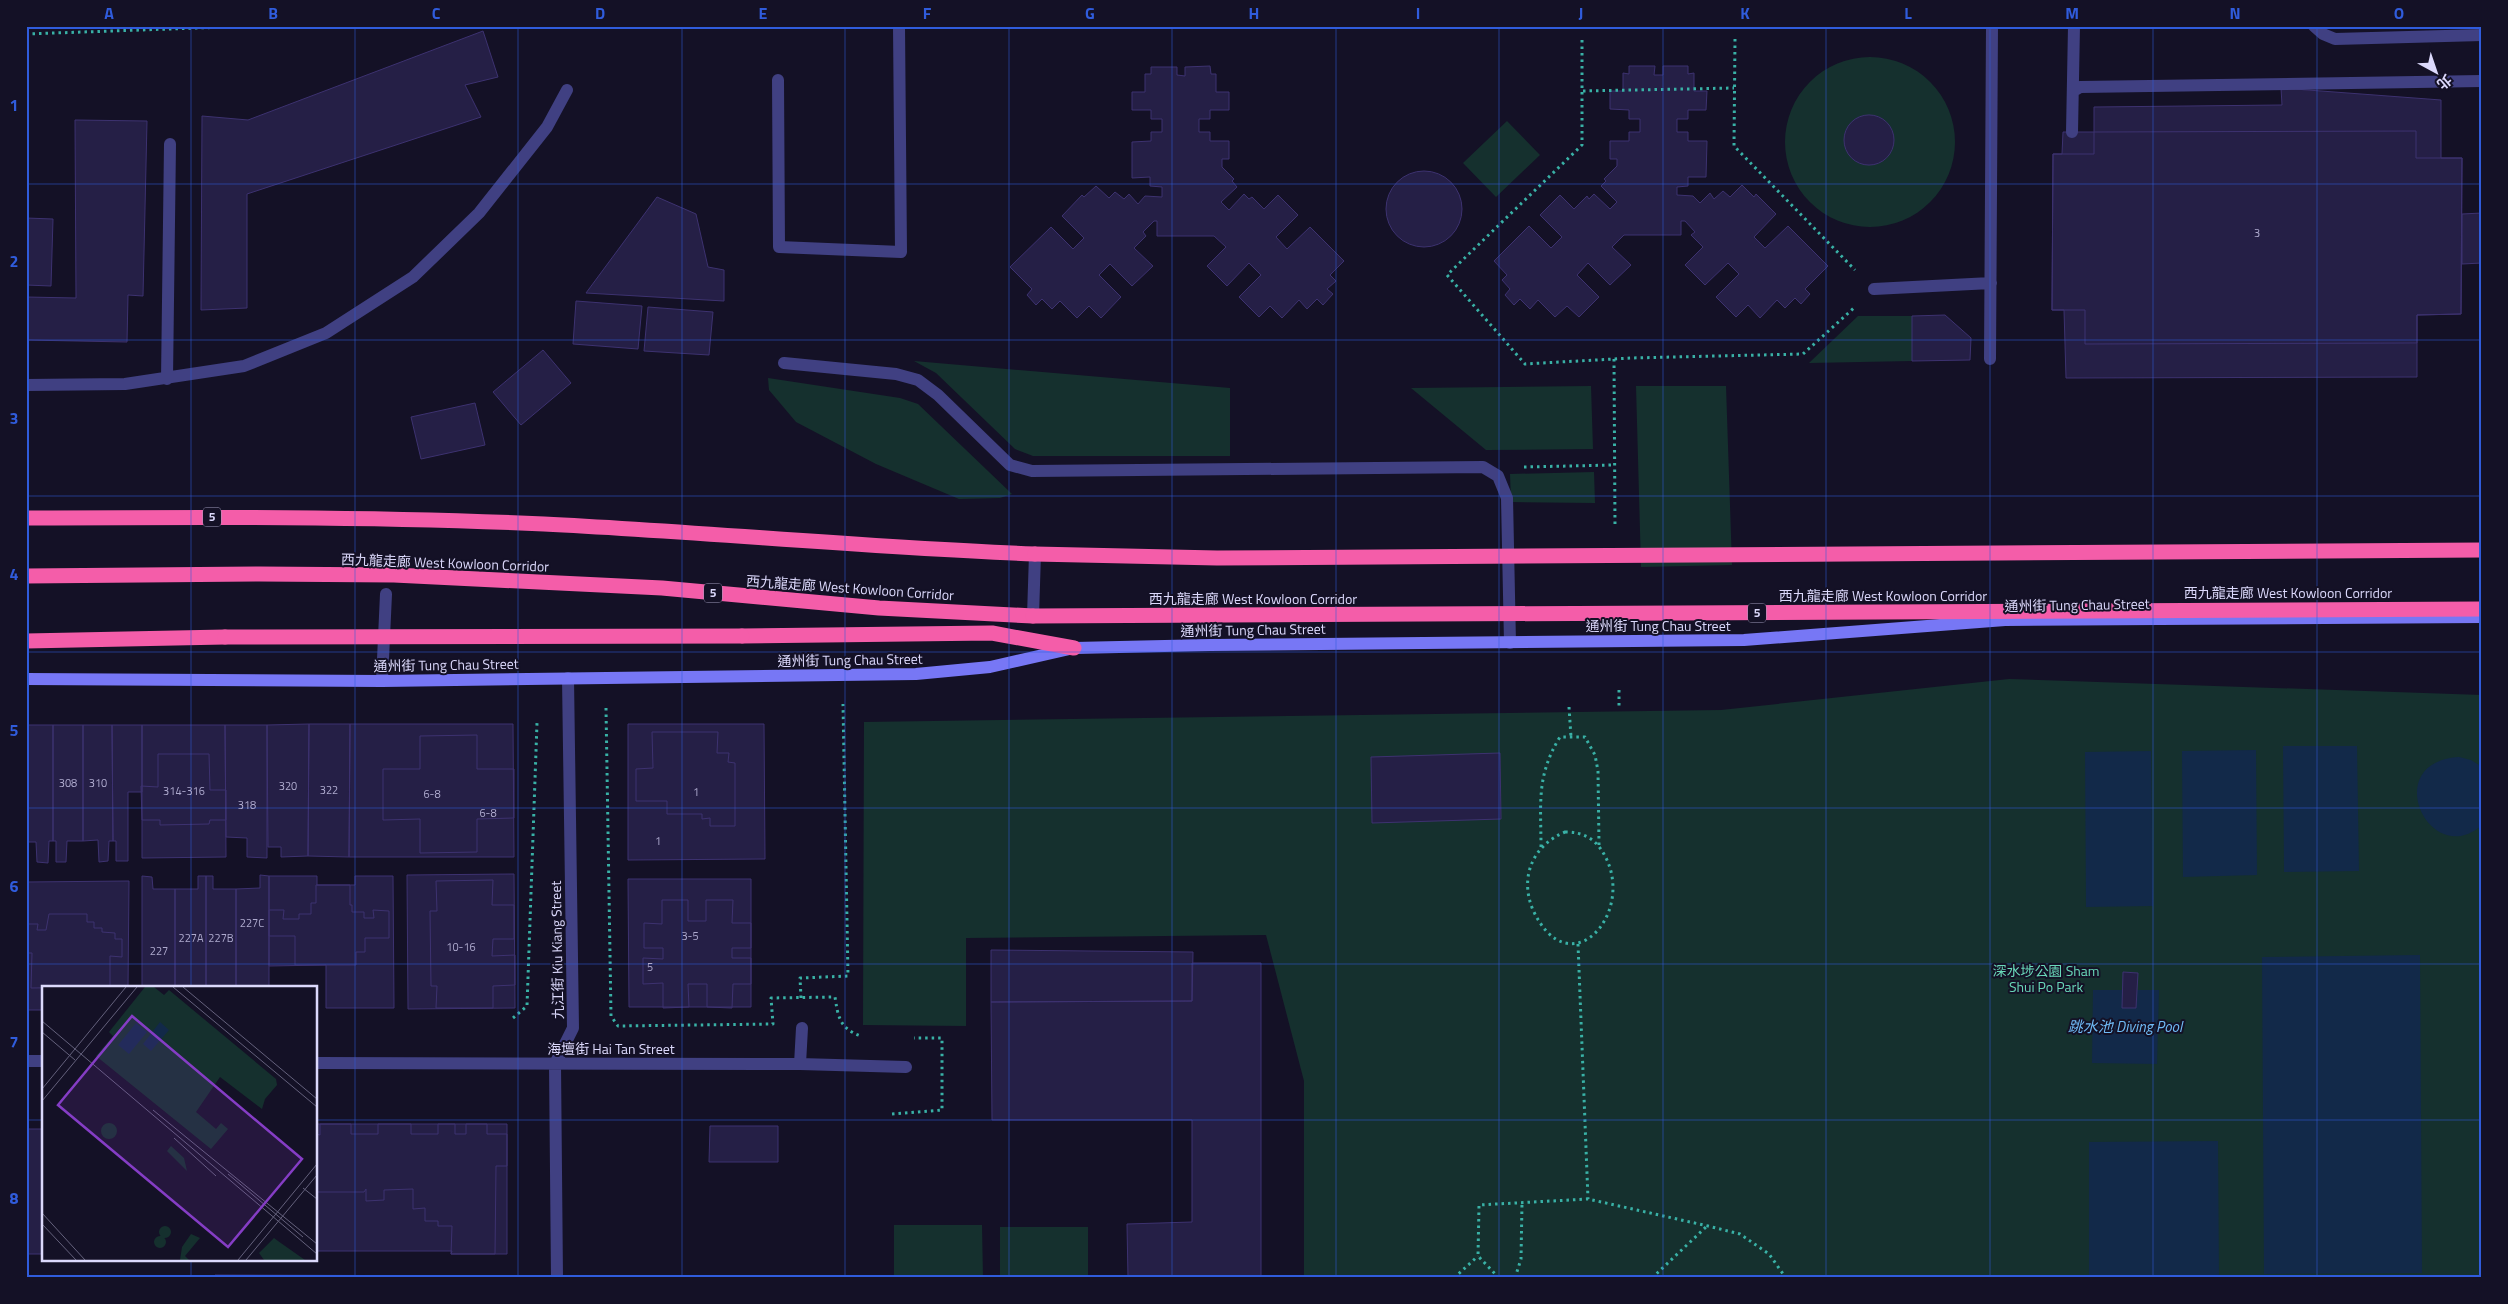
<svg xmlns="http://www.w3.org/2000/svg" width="2508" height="1304" font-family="'Titillium Web','Noto Sans TC',sans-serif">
<rect width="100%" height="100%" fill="#141126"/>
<path fill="#15302e" d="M1785 142a85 85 0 1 1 170 0a85 85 0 1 1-170 0Z
M1507,121L1540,155L1496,197L1463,163Z
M1858,316H1912V361L1809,363Z
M914,361L1230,388V456H1033L1015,449L936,373Z
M768,378L900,398L918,404L1012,494L1000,498L959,499L876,464L796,422L769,390Z
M1591,386L1593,449L1486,450L1411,388Z
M1636,386H1726L1732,565L1641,567Z
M1594,472L1595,503L1511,502L1510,474Z
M2009,679L2482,695V1278H1304V1081L1266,935L966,938V1026L863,1025L864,722L1721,710Z
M982,1225L983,1278H894V1225Z
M1000,1227H1088V1278H1000Z"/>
<path fill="#122949" d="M2283,746H2357L2359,871L2284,872Z
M2256,750L2257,875L2183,877L2182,751Z
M2151,751L2153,906L2086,907L2085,752Z
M2459,757L2471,760L2482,767V825C2430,871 2378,762 2459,757Z
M2420,955L2422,1273L2264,1274L2262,957Z
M2093,990H2159L2157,1064L2092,1063Z
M2218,1141L2219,1278H2089V1142Z"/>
<path fill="#251f46" stroke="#3d3270" d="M483,31L498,77L465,85L481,117L247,194V308L201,310L202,116L248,120Z
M1210,66L1211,74H1216V92H1229V110H1210V119H1199V132H1210V141H1229V159H1222V167L1234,179L1232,181L1237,187L1221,202L1229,210L1244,194L1249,199L1252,197L1264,209L1278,195L1298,215L1276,237L1287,249L1310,227L1344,261L1330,275L1336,281L1327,289L1333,294L1323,305L1317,299L1307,309L1299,300L1282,318L1270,306L1259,317L1239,297L1261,275L1249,263L1227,286L1207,266L1226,247L1214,236H1157V221H1154L1143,232L1146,236L1134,248L1153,266L1132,286L1110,264L1099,275L1121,297L1101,318L1089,306L1077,318L1060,301L1052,309L1042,299L1036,305L1027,295L1032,289L1010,267L1051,227L1073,249L1084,238L1062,216L1082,195L1084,197L1096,186L1109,198L1115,192L1124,199L1129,194L1138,204L1145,196L1162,197V187L1150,186V177L1132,178V142L1151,141V132H1162V119H1151V110H1132V92H1145V74H1151V67H1177V75L1185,76V67Z
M1629,66H1655L1654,75H1663V66H1688V74L1694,73V91H1707L1706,110H1688V119H1677V132H1688V141H1707L1706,177H1688V186L1677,187V195L1693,196L1700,203L1710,193L1714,199L1723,191L1730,197L1742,185L1754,197L1756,194L1776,214L1754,237L1765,248L1788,226L1828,266L1805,289L1810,294L1801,304L1795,298L1785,308L1777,300L1760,318L1748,305L1736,317L1716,297L1739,274L1728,263L1705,285L1685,265L1703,247L1691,235L1695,232L1685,221H1681V235H1624L1612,247L1631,265L1610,285L1588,263L1577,275L1599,297L1579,317L1567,306L1555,317L1538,300L1530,309L1520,299L1514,305L1505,295L1510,289L1502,280L1507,275L1494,261L1529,226L1551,248L1562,237L1540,215L1560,195L1574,209L1587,196L1589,199L1594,194L1610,209L1617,202L1601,186L1606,181L1604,179L1617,166V159H1610V141H1629V132H1640V119H1629V110L1610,109V91H1623V73L1629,74Z
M2281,88L2441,100V158H2462L2461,314L2417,315V377L2066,378L2064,310H2052L2053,154H2062L2063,132H2094V107L2282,105Z
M1844 140a25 25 0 1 1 50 0a25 25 0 1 1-50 0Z
M75,120L147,121L143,296L128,295L127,342L26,340V297L76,298Z
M2416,131V158H2462L2461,314L2417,315V343L2085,344V310H2052L2053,154H2094V132Z
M1386 209a38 38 0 1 1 76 0a38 38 0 1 1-76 0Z
M657,197L696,214L708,267L724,270V301L586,293Z
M2482,213V263L2462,264V214Z
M26,218L53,219L51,286L26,285Z
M576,301L642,306L638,349L573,344Z
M648,307L713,312L709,355L644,351Z
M1945,315L1971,338L1970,360L1912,361V316Z
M543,350L571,383L521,425L493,392Z
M475,403L485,445L421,459L411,417Z
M309,724L308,856L281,857V847H268L267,725Z
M309,724H350L349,857L308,856Z
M350,724H513L514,857H349Z
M628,724H764L765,859L628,860Z
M26,725H53V841H49L48,863L37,862L36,842H26Z
M53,725H83V841H67L66,862H56V841H53Z
M83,725H112L113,841H109L108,861L99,862L98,840L83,841Z
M112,725H142V792H128V861H116V841H113Z
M142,725H225L226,857L142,858Z
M225,725H267V858L247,857V838L226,837Z
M652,732H718L717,753H729L728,762L735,763V826H710V818L702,819V814H667V801H636V769L653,768Z
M477,735V769H514V818L477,819V852L420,853V819L383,820V769H420V736Z
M1500,753L1501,819L1372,823L1371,757Z
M158,754H209L210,790H226V820H210L209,824L160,825V820H142L141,786L158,787Z
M514,874L515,1008L408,1009L407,875Z
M260,875L269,876V988H236V889L260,888Z
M142,876L152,877L153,889H175V988H142Z
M198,876H206V988H175V889H198Z
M206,876H213V889H236V988H206Z
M269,876H317V885H355V876H393L394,1008H326V965L269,966Z
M628,879H751V1007H629Z
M493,880L492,905H514V939H493L492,956L515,955V985L493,986V1008H436L437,986H431L430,911H437L436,881Z
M129,881L128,988H44V1010H26V882Z
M316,885H350V905H352V912H364V918H374L373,910L389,911V938H365V952H356V965H295V936H269V910H284L283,919H299V914H311V903H316Z
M662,900H688V921H706V900H733L732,923H751V948H732V958H751V984H733L732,1008L707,1007V984H688L689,1007L663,1008V983L643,984V958L663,959V948H644V923L662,924Z
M49,914H87V922H94V928H102V932L115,933V939H122V957L110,956V987L31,988L32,953H26V924H38L37,930H46Z
M991,950L1193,952L1192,1001L991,1002Z
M1192,963H1261V1278H1128L1127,1224L1192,1222V1120H992L991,1002L1192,1001Z
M2123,972L2138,973L2136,1008H2122Z
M2480,1049H2482V1278H2480Z
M316,1124H507V1254H451L452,1251H316Z
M320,1124H351V1134H378V1124H411V1134H438V1124H455V1134H466V1124H487V1134H507V1166H496L495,1254H451L452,1226H438V1221H425V1208L413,1209V1189L384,1190V1200L366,1201V1189L364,1192H316V1134L320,1135Z
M710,1126H778V1162H709Z
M26,1129H44V1254H26Z
M215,1275L515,1276V1278H215Z"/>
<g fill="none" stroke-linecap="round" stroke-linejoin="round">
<path stroke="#39b1a6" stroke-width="3" stroke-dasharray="2.5 4" stroke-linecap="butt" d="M26,34L255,26
M1735,39L1734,146L1855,270
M1582,40V145L1447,275L1525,364L1631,358L1803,354L1855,307
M1583,91L1734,88
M1614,359L1615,526
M1524,467L1614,465
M1619,690V706
M1569,707L1571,737
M606,708L611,1016L618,1026L773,1024L771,998L835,997C838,1017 840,1029 861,1036
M1565,832C1584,832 1596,839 1605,856C1636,914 1569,988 1533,910C1519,877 1533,845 1565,832Z
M1541,847C1541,803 1536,776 1560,737H1585L1595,755L1598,771L1599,845
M1578,944L1588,1199
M801,998L800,978L848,976L843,704
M513,1018L527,1006L537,723
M892,1114L942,1110V1038H914
M1454,1278L1478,1256
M1499,1278L1478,1256L1479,1205L1588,1199L1708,1226L1740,1234L1769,1254L1786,1278
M1515,1278L1521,1259L1522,1203
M1652,1278L1707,1226"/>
<path stroke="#404082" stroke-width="12" d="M2314,26L2323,34L2335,39L2482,35
M778,80L779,247L901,252L899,26
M2075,90L2080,87L2482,81
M2072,132L2074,26
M1874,289L1991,283
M1990,359L1992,26
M784,363L896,374L918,380L938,395L1010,465L1032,471L1483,467L1498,476L1507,498L1510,643
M167,379L170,144
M26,385L125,384L244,366L326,333L413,277L479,213L547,127L567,90
M1033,616L1035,554
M382,681L386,594"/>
<path stroke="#404082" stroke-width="12" d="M26,1061H44
M316,1063L800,1064L906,1067
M800,1064L802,1028
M557,1278L555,1064L573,1028L568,678"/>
<path stroke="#7777f5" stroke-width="12" d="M26,679L382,681L916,674L990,667L1074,648L1210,645L1744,640L2005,620L2482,617"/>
<path stroke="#f45da9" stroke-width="15" d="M26,518C199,517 371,516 544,524C708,532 871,548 1035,554
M26,576L259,574L394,575L662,588L879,608L1033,616
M742,636L992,633L1074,648
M26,641L225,637"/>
<path stroke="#f45da9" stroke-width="15" d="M1035,554L1217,558L2482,550
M1033,616L2482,609
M225,637L742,636"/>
</g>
<path fill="none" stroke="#305cdc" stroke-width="1" stroke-opacity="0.55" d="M191,26V988M355,26V1278M518,26V1278M682,26V1278M845,26V1278M1009,26V1278M1172,26V1278M1336,26V1278M1499,26V1278M1663,26V1278M1826,26V1278M1990,26V1278M2153,26V1278M2317,26V1278M26,184H2482M26,340H2482M26,496H2482M26,652H2482M26,808H2482M26,964H2482M26,1120H44M316,1120H2482M191,1260V1278"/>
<g text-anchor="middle" stroke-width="4" stroke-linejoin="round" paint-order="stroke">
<g font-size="11" fill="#aeaace">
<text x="2257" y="237">3</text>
<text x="68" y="787">308</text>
<text x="98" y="787">310</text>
<text x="288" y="790">320</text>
<text x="329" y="794">322</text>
<text x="184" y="795">314-316</text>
<text x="696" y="796">1</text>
<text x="432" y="798">6-8</text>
<text x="247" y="809">318</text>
<text x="488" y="817">6-8</text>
<text x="658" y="845">1</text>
<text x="252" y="927">227C</text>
<text x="690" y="940">3-5</text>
<text x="191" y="942">227A</text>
<text x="221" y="942">227B</text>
<text x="461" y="951">10-16</text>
<text x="159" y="955">227</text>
<text x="650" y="971">5</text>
</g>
<g fill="#141126" stroke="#a09dbc" stroke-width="1">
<rect x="203" y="507.5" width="18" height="19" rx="4"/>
<rect x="704" y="583.5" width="18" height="19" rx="4"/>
<rect x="1748" y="603.5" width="18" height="19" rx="4"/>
</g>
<g font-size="12" font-weight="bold" fill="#dcd9fc">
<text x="212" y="521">5</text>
<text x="713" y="597">5</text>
<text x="1757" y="617">5</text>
</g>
<g font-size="14" fill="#dcd9fc" stroke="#141126">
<text transform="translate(445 563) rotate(2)" y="5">西九龍走廊 West Kowloon Corridor</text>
<text transform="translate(850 588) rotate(4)" y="5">西九龍走廊 West Kowloon Corridor</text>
<text x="2288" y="598">西九龍走廊 West Kowloon Corridor</text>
<text x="1883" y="601">西九龍走廊 West Kowloon Corridor</text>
<text x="1253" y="604">西九龍走廊 West Kowloon Corridor</text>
<text transform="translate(2077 605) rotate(-1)" y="5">通州街 Tung Chau Street</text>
<text x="1658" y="631">通州街 Tung Chau Street</text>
<text transform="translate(1253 630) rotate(-1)" y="5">通州街 Tung Chau Street</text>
<text transform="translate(850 660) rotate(-1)" y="5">通州街 Tung Chau Street</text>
<text transform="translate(446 665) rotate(-1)" y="5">通州街 Tung Chau Street</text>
<text transform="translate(557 950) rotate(-91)" y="5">九江街 Kiu Kiang Street</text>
<text x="611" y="1054">海壇街 Hai Tan Street</text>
</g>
<g font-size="14" fill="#69d8b9" stroke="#141126">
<text x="2046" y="976">深水埗公園 Sham<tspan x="2046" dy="16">Shui Po Park</tspan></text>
</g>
<g font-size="15" font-style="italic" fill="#6fbaf5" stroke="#141126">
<text x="2125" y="1032">跳水池 Diving Pool</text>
</g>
</g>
<g transform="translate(42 986)">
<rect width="275" height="275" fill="#141126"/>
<path d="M103,1H112L122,9L127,4L234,93L235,99L223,113L220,123L178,91L154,126L174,143L179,137L186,143L169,163L54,70L71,50L67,46ZM59 145a8 8 0 1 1 16 0a8 8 0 1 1-16 0ZM129,160L142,172L145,185L125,165ZM117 246a6 6 0 1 1 12 0a6 6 0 1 1-12 0ZM149,248L158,252L143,270L147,274H138L140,261ZM112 256a6 6 0 1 1 12 0a6 6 0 1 1-12 0ZM232,252L236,255L263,274H222L217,267Z" fill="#15302e"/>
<path d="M118,36L127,44L109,65L101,58ZM94,37L105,46L87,68L76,59Z" fill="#122949"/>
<path fill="none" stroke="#64617c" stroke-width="1" d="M131,1L275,121M141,1L275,113M0,35L275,268M0,46L33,74M0,103L84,1M0,115L95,1M111,124L150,156M132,152L174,190M150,156L275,258M186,188L261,251M261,202L275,213M0,227L43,274M0,238L34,274M196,274L275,178M204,274L275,189"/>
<path fill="#853dc5" fill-opacity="0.15" stroke="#853dc5" stroke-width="2.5" d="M90,30L260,173L186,261L16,119Z"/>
<rect width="275" height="275" fill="none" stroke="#dcd9fc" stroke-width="2.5"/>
</g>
<rect width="2508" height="1304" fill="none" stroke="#141126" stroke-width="55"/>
<g transform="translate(2436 72) rotate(140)" stroke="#141126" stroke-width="4" paint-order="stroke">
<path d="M0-4L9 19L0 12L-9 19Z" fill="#dcd9fc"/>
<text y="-8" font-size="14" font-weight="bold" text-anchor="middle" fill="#dcd9fc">北</text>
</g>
<rect x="28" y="28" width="2452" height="1248" fill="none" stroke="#305cdc" stroke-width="2"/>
<g font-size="16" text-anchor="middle" font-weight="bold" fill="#305cdc">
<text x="109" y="19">A</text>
<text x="273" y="19">B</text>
<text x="436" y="19">C</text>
<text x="600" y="19">D</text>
<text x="763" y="19">E</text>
<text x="927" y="19">F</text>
<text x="1090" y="19">G</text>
<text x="1254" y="19">H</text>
<text x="1418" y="19">I</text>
<text x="1581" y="19">J</text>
<text x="1745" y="19">K</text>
<text x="1908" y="19">L</text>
<text x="2072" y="19">M</text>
<text x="2235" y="19">N</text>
<text x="2399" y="19">O</text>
<text x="14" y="111">1</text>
<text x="14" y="267">2</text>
<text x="14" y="424">3</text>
<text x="14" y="580">4</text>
<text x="14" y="736">5</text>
<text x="14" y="892">6</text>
<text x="14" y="1048">7</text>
<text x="14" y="1204">8</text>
</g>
</svg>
